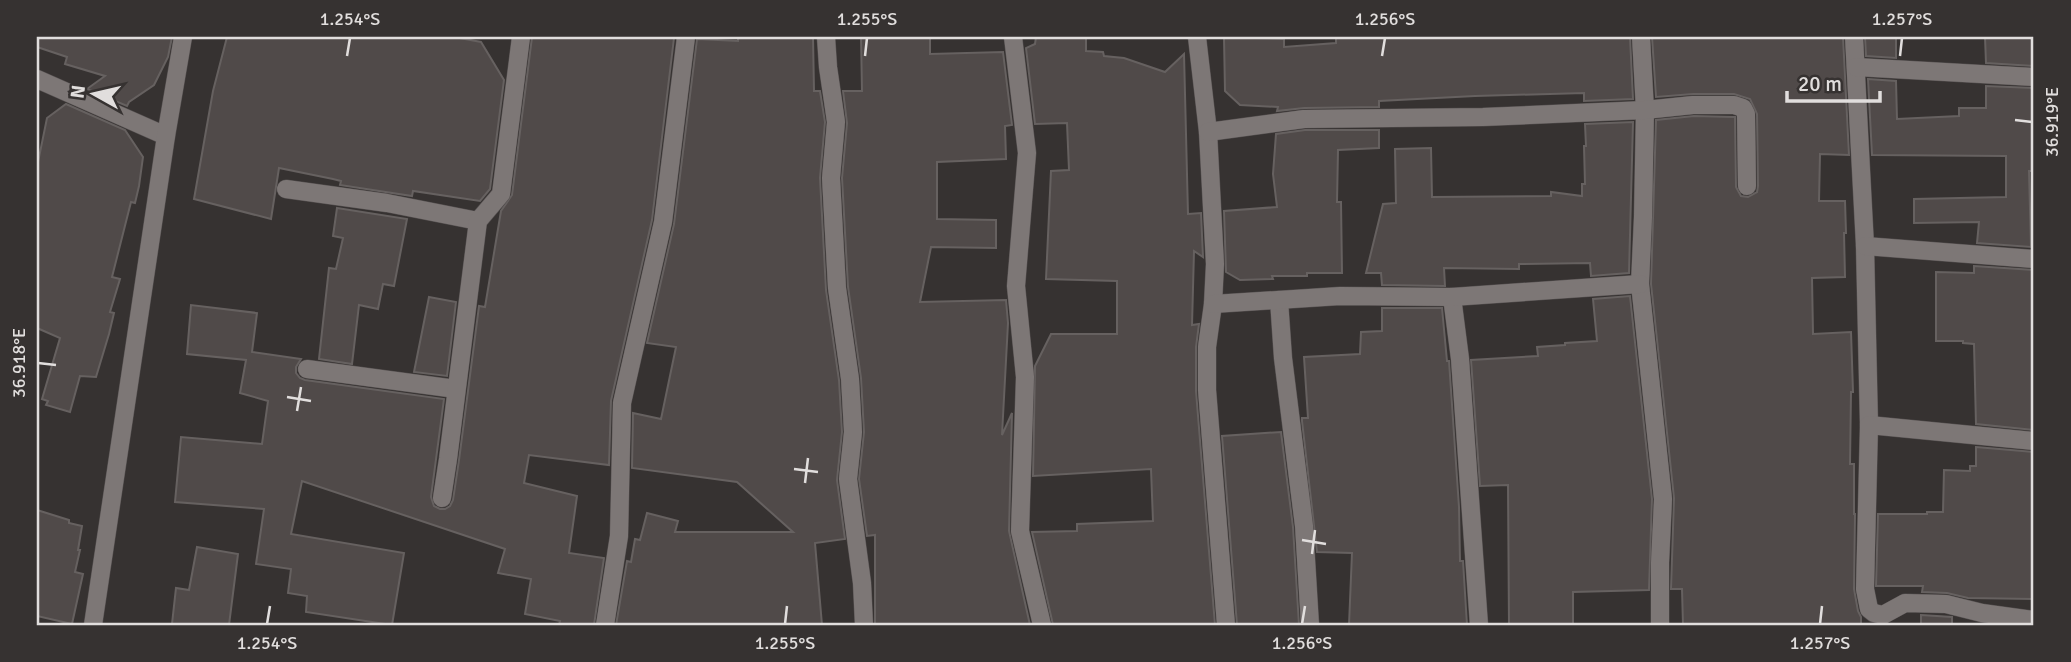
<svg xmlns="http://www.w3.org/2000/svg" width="2071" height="662" font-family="Signika,sans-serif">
<rect width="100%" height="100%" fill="#363231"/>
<g fill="#504a49" stroke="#666160" stroke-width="2">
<polygon points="37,37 172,37 168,57 154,85 129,102 127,106 87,89 105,76 65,64 67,57 37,47"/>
<polygon points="227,37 454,37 481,42 504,80 490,189 480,201 413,191 412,196 340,185 341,181 333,179 279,168 271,219 194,199 213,91"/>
<polygon points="532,37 674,38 652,220 611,401 609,465 529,455 524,483 577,496 569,553 604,558 594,625 559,625 560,621 525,614 531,579 498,573 505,549 302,481 291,534 404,553 392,625 306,612 307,596 288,593 291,569 256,564 264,509 175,502 181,437 262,444 268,401 240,393 246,360 187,354 191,305 257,313 252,352 301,359 296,367 296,373 300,378 305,380 444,399 431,497 434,506 440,509 445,509 450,506 453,500 459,460 479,306 485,307 501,211 512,195"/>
<polygon points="738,37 813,37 814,91 820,91 825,122 820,178 826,290 839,380 842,432 837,480 845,539 815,543 822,625 616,625 627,561 631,562 635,539 640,540 647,513 678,521 675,532 793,532 737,482 632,468 633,413 661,419 676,347 647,343 674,224 697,39 738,41"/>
<polygon points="861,37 930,37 930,54 1003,52 1012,125 1005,126 1006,159 937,162 937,219 996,220 996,248 931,247 920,302 1006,300 1008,323 1002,435 1012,413 1009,531 1030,625 875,625 875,535 867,536 859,479 864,432 861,378 848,287 842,178 847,123 843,91 862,91"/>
<polygon points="1036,37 1086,37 1086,51 1103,52 1104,56 1124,58 1165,72 1184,54 1188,214 1201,213 1203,257 1194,251 1192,325 1199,324 1196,347 1196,391 1215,625 1053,625 1032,532 1077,531 1077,524 1153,521 1151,469 1033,476 1035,366 1051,334 1117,334 1117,281 1046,279 1051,171 1069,170 1067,123 1035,124 1026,48 1035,44"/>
<polygon points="1224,37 1284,39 1284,47 1336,43 1336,37 1630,37 1633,99 1584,101 1584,93 1475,96 1379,101 1379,107 1304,108 1277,111 1278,107 1240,105 1225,91"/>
<polygon points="1652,37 1843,37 1849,155 1820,154 1819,201 1845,201 1846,233 1844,233 1845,277 1812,278 1813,334 1851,332 1853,392 1851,392 1850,464 1854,464 1854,514 1855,514 1854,589 1858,611 1861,617 1861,625 1683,625 1682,589 1671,589 1674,498 1651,284 1656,120 1694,116 1735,117 1736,187 1741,196 1748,197 1757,192 1758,186 1757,114 1750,99 1734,94 1693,94 1656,97"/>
<polygon points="1865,37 1896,37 1896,58 1866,56"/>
<polygon points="1985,37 2034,37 2034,66 1986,63"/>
<polygon points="1868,79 1896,81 1897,119 1959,116 1959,108 1986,108 1986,86 2034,88 2034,171 2029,171 2031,247 1977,243 1979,222 1914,223 1914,199 2006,197 2006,156 1872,155"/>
<polygon points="66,104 125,130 143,157 139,186 135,203 131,202 112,277 120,279 110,312 114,313 109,334 96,377 80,376 70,412 46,405 48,401 42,399 60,338 37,328 37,167 47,118"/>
<polygon points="1633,122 1629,273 1591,276 1590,263 1519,264 1519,269 1444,268 1445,286 1382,285 1381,273 1366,273 1383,204 1396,203 1395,149 1431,148 1432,197 1551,196 1551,192 1582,196 1582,184 1585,184 1584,146 1586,146 1585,124"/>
<polygon points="1305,130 1379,130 1379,148 1338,150 1337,202 1341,202 1342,273 1307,273 1307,276 1272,276 1273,279 1240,280 1226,272 1224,211 1277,207 1273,174 1276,134"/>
<polygon points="337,208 407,219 394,286 383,284 378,309 359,305 352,364 319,359 329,268 336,269 343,238 333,236"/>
<polygon points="1974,266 2034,270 2034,430 1976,424 1974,344 1963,343 1963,341 1936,341 1936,272 1974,273"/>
<polygon points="1630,296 1652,499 1649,590 1573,592 1573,625 1509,625 1508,485 1480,486 1471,360 1538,356 1537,347 1565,345 1565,343 1597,341 1593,299"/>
<polygon points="429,297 456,302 447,376 414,372"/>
<polygon points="1382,308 1442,308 1447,361 1449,361 1459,507 1460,561 1463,561 1467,625 1349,625 1352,553 1317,552 1302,421 1302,418 1308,418 1304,357 1360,354 1361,332 1382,331"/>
<polygon points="1281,432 1293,527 1299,625 1237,625 1222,436"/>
<polygon points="1976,447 2034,452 2034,599 1968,598 1947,593 1922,592 1923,586 1876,586 1878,514 1927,514 1927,512 1943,512 1944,470 1970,471 1970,466 1976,466"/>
<polygon points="37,510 69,520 69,523 82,526 78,550 80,550 75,572 83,574 72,624 37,616"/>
<polygon points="197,547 238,554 229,625 172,624 176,588 189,590"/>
<polygon points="1921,615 1952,617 1952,625 1921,625"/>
</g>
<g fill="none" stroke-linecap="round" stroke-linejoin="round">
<g stroke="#555050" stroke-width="19">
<g id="minor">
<polyline points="826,37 828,67 836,122 831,178 837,288 850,379 853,432 848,479 862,583 864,625"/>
<polyline points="1013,37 1027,153 1016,286 1025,377 1020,531 1042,625"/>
<polyline points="1197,37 1208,132 1215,264 1213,304 1207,347 1207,390 1226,625"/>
<polyline points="1641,37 1645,110 1643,217 1640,284 1663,499 1660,563 1660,625"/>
<polyline points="1854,37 1865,246 1869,425"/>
<polyline points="1856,67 2034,77"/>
<polyline points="37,79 166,136"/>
<polyline points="1208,132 1304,119 1483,117 1645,110 1693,105 1734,105 1743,108 1746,114 1747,186"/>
<polyline points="286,189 387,203 478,221"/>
<polyline points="1865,246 2034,259"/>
<polyline points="1452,297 1460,359 1479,625"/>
<polyline points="1279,300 1283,358 1304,526 1310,625"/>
<polyline points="1213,304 1340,296 1452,297 1640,284"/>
<polyline points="307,369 456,389"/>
<polyline points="2034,441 1869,425 1865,589 1869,609 1874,613 1883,615 1905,603 1946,604 1982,613 2034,620"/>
<polyline points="442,498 448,459 478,221 501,194 521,37"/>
<polyline points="93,625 166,136 183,37"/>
<polyline points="605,625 619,536 622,403 663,222 686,37"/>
</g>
</g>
<use href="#minor" stroke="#7d7776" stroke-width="18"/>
</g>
<path fill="none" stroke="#e1dedd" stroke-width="2.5" d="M347,56l3,-18M865,56l2,-18M1382,56l3,-18M1900,56l2,-18M2015,120l17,2M38,363l18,2M287,397l24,4M297,411l4,-24M794,469l24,3M805,483l3,-25M1302,540l24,4M1312,554l3,-24M267,624l3,-18M785,624l2,-18M1302,624l3,-18M1820,624l2,-18"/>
<rect width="2071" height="662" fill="none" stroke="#363231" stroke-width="77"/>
<g transform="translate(94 94) rotate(278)" stroke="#363231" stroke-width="5" paint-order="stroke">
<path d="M0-5L12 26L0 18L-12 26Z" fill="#e1dedd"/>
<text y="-10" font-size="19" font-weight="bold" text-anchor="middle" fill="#e1dedd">N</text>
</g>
<path d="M1787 91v10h93v-10" fill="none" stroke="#e1dedd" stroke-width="3.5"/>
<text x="1798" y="91" font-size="21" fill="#e1dedd" stroke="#363231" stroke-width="5" paint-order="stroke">20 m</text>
<rect x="38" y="38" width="1994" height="586" fill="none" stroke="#e1dedd" stroke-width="2.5"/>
<g font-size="18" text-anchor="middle" fill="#e1dedd">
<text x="350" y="25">1.254°S</text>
<text x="867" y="25">1.255°S</text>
<text x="1385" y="25">1.256°S</text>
<text x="1902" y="25">1.257°S</text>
<text transform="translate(2052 122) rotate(-90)" y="6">36.919°E</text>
<text transform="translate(19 363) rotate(-90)" y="6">36.918°E</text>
<text x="267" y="649">1.254°S</text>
<text x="785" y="649">1.255°S</text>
<text x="1302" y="649">1.256°S</text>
<text x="1820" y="649">1.257°S</text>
</g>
</svg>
